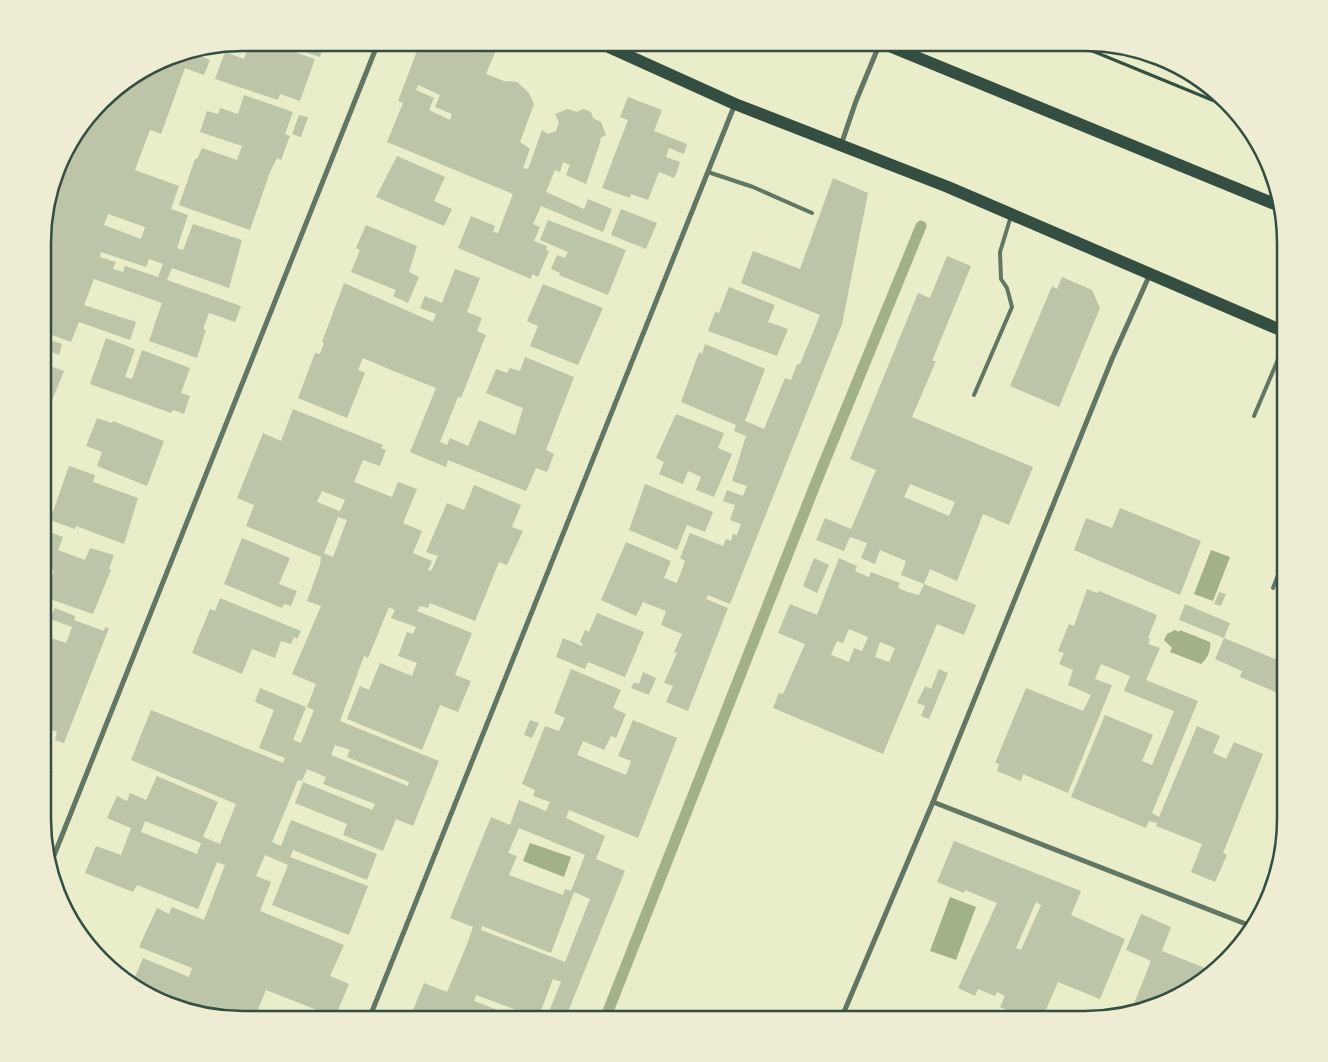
<svg xmlns="http://www.w3.org/2000/svg" width="1328" height="1062" font-family="'DM Sans',sans-serif">
<rect width="100%" height="100%" fill="#e9edc9"/>
<g fill="#a3b18a">
<polygon points="1211,550 1230,557 1213,601 1194,594"/>
<path d="M1175,630l4,2 1,-2 30,12c1,8 -2,16 -9,22l-31,-12 2,-4 -8,-8 3,-6z"/>
<polygon points="530,843 571,857 564,877 523,861"/>
<polygon points="950,897 976,907 956,960 930,951"/>
</g>
<g fill="none" stroke-linecap="round" stroke-linejoin="round">
<polyline stroke="#a3b18a" stroke-width="11" points="605,1019 817,480 921,226"/>
</g>
<g fill="#bcc5a7" fill-rule="evenodd">
<polygon points="250,43 325,43 320,57 292,48 292,51 315,59 300,101 280,94 278,100 215,79 225,52 244,59"/>
<path d="M420,43h26l29,10 5,-10h19l-13,31 18,7 13,1 12,11 5,11 -14,38 10,7 -7,19 5,1 14,-39 6,4 8,-3 3,-9 -4,-8 13,-5 9,3 6,-3 8,3 2,6 8,4 5,13 -7,4 2,1 -15,44 -20,-9 4,-10 -7,-3 -3,10 -5,-2 -9,22 38,17 4,-10 24,10 -9,23 -62,-26 -8,18 7,3 -6,14 13,5 -1,4 3,1 -11,26 -6,-3 -1,5 -73,-31 13,-32 24,10 -2,6 5,1 15,-39 -126,-52 16,-39 -5,-2zM418,85l22,10 -5,12 17,7 -2,6 -21,-10 5,-12 -18,-8z"/>
<path d="M189,51l21,9 -6,15 -19,-7 -24,66 -11,-4 -15,40 44,16 -8,23 17,6 -11,33 6,2 10,-26 49,16 -13,48 -57,-20 -5,12 74,26 -6,16 -26,-9 -6,16 3,1 -9,28 -48,-17 13,-38 -68,-24 -10,26 52,17 -6,18 -51,-18 -8,20 -24,-9 -3,6v-122l25,-74 42,-51 67,-39zM108,214l37,13 -4,12 -37,-14zM101,252l45,15 3,-8 14,5 -5,13 -33,-11 -2,6 -10,-3 3,-7 -16,-5z"/>
<polygon points="244,95 293,112 285,134 290,136 281,160 277,158 270,172 250,230 179,205 195,159 197,159 202,148 237,160 242,146 200,132 207,111 218,114 220,108 238,114"/>
<polygon points="628,97 662,110 654,131 687,144 684,154 669,148 666,157 680,162 676,174 674,178 659,172 648,200 631,194 630,198 602,188 628,120 620,117"/>
<polygon points="299,115 308,117 301,137 292,134"/>
<polygon points="397,156 445,177 434,201 452,209 444,226 376,197"/>
<polygon points="833,178 868,193 842,324 730,604 708,595 706,599 728,608 688,711 666,702 673,686 664,683 677,653 674,652 682,634 661,625 666,611 643,602 636,616 601,600 626,542 671,561 664,578 677,583 685,561 680,558 690,533 723,546 726,539 731,541 733,534 737,535 741,524 730,520 735,505 723,501 727,490 743,496 747,486 732,481 746,436 734,431 736,425 681,402 699,352 702,354 705,344 765,369 745,421 764,429 785,378 791,380 797,364 800,364 820,315 741,283 753,251 800,269"/>
<polygon points="621,209 657,223 646,249 611,235"/>
<polygon points="548,220 626,250 608,295 559,275 560,273 551,269 557,255 565,258 568,252 540,240"/>
<polygon points="366,225 417,246 409,272 419,277 408,303 393,296 396,290 351,272 360,250 356,248"/>
<path d="M947,256l24,10 -39,95h4l-24,56 121,50 -24,58 -26,-11 -26,67 -27,-12 -6,15 -23,-9 5,-14 -26,-11 -5,14 -14,-6 6,-15 -17,-6 -6,14 -28,-11 9,-22 26,11 25,-59 -26,-11 68,-166 12,5zM910,484l45,18 -6,14 -45,-19z"/>
<polygon points="455,269 480,278 467,312 482,318 477,331 486,335 461,398 458,397 440,442 447,445 450,438 468,446 479,420 515,435 523,408 486,393 496,369 507,373 510,368 520,371 525,357 574,377 546,450 554,454 547,472 536,468 526,491 448,460 446,467 410,452 436,388 391,370 363,358 358,370 365,373 347,418 298,398 315,353 320,354 324,343 322,342 344,283 433,322 436,314 420,308 425,296 442,303"/>
<polygon points="1062,277 1092,290 1100,308 1059,407 1010,386 1052,286 1057,289"/>
<polygon points="543,284 603,308 578,365 530,346 538,326 527,321"/>
<polygon points="729,287 775,305 768,322 788,329 777,356 708,331 715,312 719,313"/>
<polygon points="106,338 135,349 125,377 132,379 142,350 190,368 181,393 190,396 184,414 173,410 171,413 90,384"/>
<polygon points="53,341 62,344 59,355 49,351"/>
<polygon points="44,364 64,371 44,420"/>
<path d="M293,409l90,36 -2,3 5,2 -6,16 -17,-6 -9,22 38,15 6,-15 19,7 -14,34 19,8 -9,22 19,8 -4,9 3,1 7,-15 -12,-4 21,-49 17,7 10,-25 47,20 -9,22 11,4 -16,34 -8,-3 -24,59 -45,-18 -2,5 -8,-2 -3,5 55,22 -17,42 16,6 -13,31 -18,-7 -18,45 -75,-31 13,-33 9,4 11,-27 32,13 5,-13 -19,-7 9,-24 6,2 3,-7 -25,-9 4,-8 -6,-3 -21,51 -4,-2 -24,65 99,40 -26,65 -17,-7 -13,32 -40,-16 4,-11 -52,-21 8,-21 69,28 3,-6 -52,-20 3,-7 -19,-8 -5,12 -4,-1 -26,62 9,4 10,-26 86,34 -10,26 -74,-30 -3,7 78,29 -19,49 -77,-30 16,-40 -23,-10 -9,21 15,6 -11,29 84,34 -14,31 19,8 -14,33 -69,-27 -12,29h-24l-64,-15 -33,-22 10,-24 46,19 3,-9 -53,-21 18,-39 12,6 3,-7 32,13 21,-55 -8,-3 -19,47 -61,-24 -4,7 -48,-19 11,-27 25,9 10,-27 -24,-10 10,-22 10,5 3,-8 16,7 11,-24 61,26 -15,35 17,7 16,-40 -105,-44 20,-50 132,53 2,-5 -26,-10 15,-38 -19,-8 5,-14 46,19 -13,33 8,3 13,-33 -7,-3 9,-23 -24,-10 29,-68 -14,-5 13,-36 1,-8 -75,-31 8,-21 -17,-7 26,-65 18,8zM322,491l23,9 -5,11 -23,-9zM338,517l9,3 -14,37 -9,-4zM335,745l15,5 -3,7 62,25 -1,4 -77,-31zM145,821l56,22 -4,11 -56,-22z"/>
<polygon points="676,414 724,433 718,448 732,454 714,497 696,490 701,477 688,471 683,484 659,474 664,462 656,458"/>
<polygon points="97,418 112,423 113,421 164,441 147,486 97,466 102,452 86,446"/>
<polygon points="69,466 95,475 93,482 138,498 124,544 76,526 75,529 50,520"/>
<polygon points="645,484 713,512 705,532 687,525 677,550 629,530"/>
<polygon points="1120,508 1201,541 1180,595 1074,550 1086,518 1112,528"/>
<polygon points="44,530 63,537 58,550 85,560 90,548 114,555 109,569 111,570 93,614 44,597 54,571 44,567"/>
<polygon points="242,538 290,558 279,584 297,591 291,606 284,604 282,608 224,584"/>
<polygon points="814,558 829,565 817,593 803,586"/>
<path d="M839,558l18,8 -2,5 14,6 2,-5 29,11 -2,5 10,4 11,3 5,-11 52,21 -12,30 -27,-11 -54,130 -110,-46 6,-15 4,1 22,-50 -27,-11 12,-29 27,11zM849,629l19,8 -6,14 -8,-3 -5,14 -18,-7 6,-14 6,2zM880,642l15,6 -6,14 -14,-5z"/>
<polygon points="1087,589 1097,593 1099,591 1157,615 1148,638 1150,639 1148,644 1160,648 1146,680 1198,701 1152,813 1159,817 1197,726 1220,736 1213,753 1226,759 1234,742 1263,754 1223,853 1227,855 1215,882 1191,872 1202,844 1156,826 1157,823 1149,821 1146,828 1071,797 1105,715 1153,735 1142,761 1152,765 1174,711 1124,691 1130,676 1101,664 1095,679 1112,685 1068,793 1023,774 1021,781 997,771 999,764 995,763 1026,688 1083,711 1091,695 1068,685 1073,670 1059,664 1064,653 1058,651 1069,624 1074,626"/>
<polygon points="1219,592 1226,594 1221,606 1214,604"/>
<polygon points="220,598 301,631 297,639 294,637 291,644 281,641 275,658 252,649 242,674 192,653 210,609 215,611"/>
<polygon points="1185,604 1230,623 1224,638 1179,620"/>
<polygon points="55,608 75,616 74,620 104,631 105,627 109,628 64,743 55,740 57,732 43,727 43,635 66,643 72,627 50,619"/>
<polygon points="597,613 644,632 625,677 588,662 585,669 556,657 563,638 582,646 583,644 580,642 585,630 589,632"/>
<polygon points="1224,638 1285,663 1285,696 1240,677 1242,671 1215,659"/>
<path d="M571,669l50,21 -8,18 13,6 -10,24 -5,-2 -7,14 -21,-9 -6,14 49,20 5,-14 -13,-5 15,-36 44,18 -39,100 -69,-28 -3,8 39,18 -9,23 29,12 -60,148h-19l15,-37 -8,-3 -15,39 -62,-23 -2,6 47,18h-98l-12,-4 13,-32 23,9 19,-45 7,-20 -23,-9 41,-101 19,8 9,-25 27,11 4,-9 -17,-6 2,-6 -13,-6 23,-58 14,5 6,-13 -11,-5zM519,828l66,27 -14,36 -6,-2 -2,6 -54,-20 8,-19 -9,-3zM574,892l16,7 -25,63 -84,-32 1,-4 69,27z"/>
<polygon points="939,669 948,673 929,719 921,716 925,706 917,703 925,686 931,689"/>
<polygon points="643,672 656,678 649,695 631,688 634,682 639,684"/>
<polygon points="530,720 539,723 532,738 524,735"/>
<polygon points="43,768 53,771 43,795"/>
<path d="M954,841l127,50 -10,24 54,24 -25,60 -42,-17 -16,37h-16l-26,-12 5,-11 -8,-4 -2,4 -17,-7 -3,7 -17,-8 39,-85 -32,-13 -1,3 -27,-11zM1036,902l5,3 -20,45 -5,-2z"/>
<polygon points="1141,914 1171,927 1162,951 1210,970 1162,1004 1140,1008 1133,1006 1151,961 1126,950"/>
</g>
<g fill="none" stroke-linecap="round" stroke-linejoin="round">
<polyline stroke="#344e41" stroke-width="3" points="1073,43 1229,107"/>
<g stroke="#617663" stroke-width="4">
<polyline points="708,172 753,187 812,213"/>
<polyline points="974,395 1012,307 1007,288 1001,279 1000,252 1011,216"/>
<polyline points="1254,416 1285,343"/>
<polyline points="1273,588 1285,557"/>
</g>
<g stroke="#617663" stroke-width="5">
<polyline points="841,145 856,101 880,43"/>
<polyline points="933,802 1251,926"/>
<polyline points="51,863 378,43"/>
<polyline points="369,1019 735,104"/>
<polyline points="841,1019 933,802 1112,359 1150,274"/>
</g>
<g stroke="#344e41" stroke-width="12">
<polyline points="600,43 735,104 948,187 1285,332"/>
<polyline points="882,43 1277,205"/>
</g>
</g>
<path d="M0 0H1328V1062H0ZM243 51H1085A192 192 0 0 1 1277 243V819A192 192 0 0 1 1085 1011H243A192 192 0 0 1 51 819V243A192 192 0 0 1 243 51Z" fill="#eeecd3" fill-rule="evenodd"/>
<path fill="none" stroke="#344e41" stroke-width="2.5" d="M243 51H1085A192 192 0 0 1 1277 243V819A192 192 0 0 1 1085 1011H243A192 192 0 0 1 51 819V243A192 192 0 0 1 243 51Z"/>
</svg>
